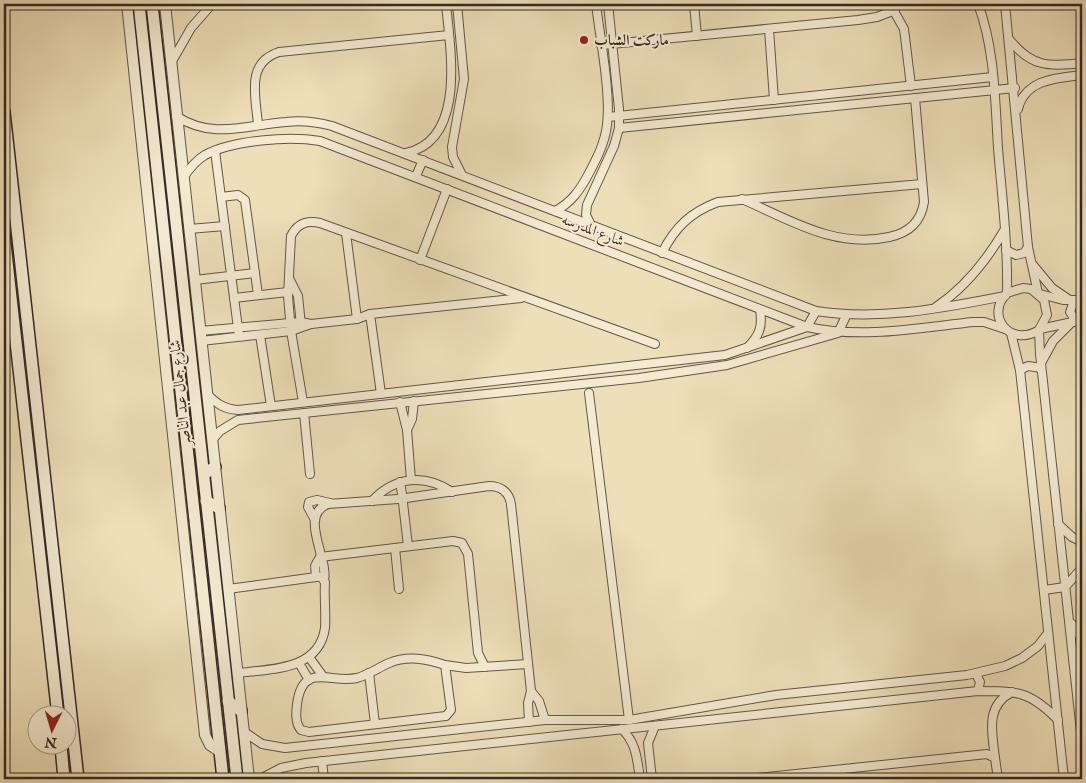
<svg xmlns="http://www.w3.org/2000/svg" width="1086" height="783" font-family="'IM FELL English',Amiri,serif">
<rect width="100%" height="100%" fill="#eddfb8"/>
<filter id="stains"><feTurbulence type="fractalNoise" baseFrequency=".004" numOctaves="4"/><feColorMatrix values="0 0 0 0 .2 0 0 0 0 .09 0 0 0 0 .02 0 0 0 .5 -.17"/></filter>
<radialGradient id="worn" r=".72"><stop offset=".6" stop-color="#630" stop-opacity="0"/><stop offset="1" stop-color="#630" stop-opacity=".3"/></radialGradient>
<g fill="none" stroke-linecap="round" stroke-linejoin="round">
<g stroke="#635649" stroke-width="10">
<g id="minor">
<polyline points="457,4 464,79 452,147 453,157 462,175"/>
<polyline points="694,4 697,36"/>
<polyline points="890,4 904,29 911,86"/>
<path d="M978,4c17,45 17,96 20,144 4,48 10,97 9,145"/>
<polyline points="1005,4 1028,247 1038,293"/>
<polyline points="769,29 774,100"/>
<path d="M1009,39c22,28 40,28 73,24"/>
<polyline points="601,45 858,20 877,17 895,10"/>
<polyline points="171,63 191,28 212,4"/>
<path d="M1018,109c7,-30 39,-31 64,-34"/>
<path d="M176,116c37,24 70,9 110,6 15,-2 31,0 46,4l484,185c64,10 127,-3 189,-15"/>
<polyline points="608,117 993,77"/>
<path d="M258,125c-2,-28 -13,-62 21,-73l170,-17"/>
<polyline points="619,128 1015,88"/>
<polyline points="215,151 239,336"/>
<path d="M406,153c61,-13 44,-105 40,-149"/>
<polyline points="416,176 423,160"/>
<path d="M183,178c6,-9 12,-17 22,-23 28,-15 84,-19 115,-14l487,186c55,12 111,1 166,-5h11l21,7"/>
<polyline points="221,197 238,195 245,200 258,295"/>
<path d="M742,199c48,21 94,50 147,38 20,-4 32,-15 35,-35l-9,-104"/>
<path d="M555,211c16,-8 25,-21 33,-36 8,-15 17,-32 19,-50 4,-32 -7,-87 -11,-121"/>
<polyline points="591,225 586,215 587,205 614,146 619,128 619,109 608,4"/>
<polyline points="189,229 225,226"/>
<polyline points="346,233 357,319"/>
<polyline points="1006,250 1016,255 1024,253 1028,247"/>
<path d="M662,253c13,-26 29,-41 56,-51l204,-18"/>
<polyline points="420,260 447,189"/>
<polyline points="1033,265 1052,288 1071,301"/>
<polyline points="195,280 255,273"/>
<polyline points="290,280 298,296 301,325"/>
<polyline points="1040,294 1063,300 1082,300"/>
<polyline points="234,298 288,292"/>
<polyline points="1074,301 1070,312 1076,321"/>
<path d="M936,307c30,-20 51,-47 69,-78"/>
<polyline points="370,314 381,394"/>
<polyline points="1040,329 1082,320"/>
<path d="M1039,330c-28,18 -55,-14 -32,-37l16,-5 8,1 13,11 3,15 -8,15 1,24 42,387"/>
<polyline points="200,331 301,322 311,324"/>
<polyline points="1011,333 1020,370 1064,779"/>
<polyline points="260,335 271,406"/>
<polyline points="201,341 291,331 311,324 357,319 370,314 521,298"/>
<path d="M747,348c12,-12 16,-21 13,-38"/>
<polyline points="1041,363 1053,341 1072,322"/>
<polyline points="1020,370 1028,366 1041,368"/>
<polyline points="589,393 629,720"/>
<path d="M207,394c10,10 17,15 31,16l487,-55 82,-28 9,-16"/>
<path d="M303,402l-12,-71 -3,-35 3,-60c6,-12 15,-16 29,-13l335,121"/>
<polyline points="400,402 407,430 411,480"/>
<polyline points="304,413 310,474"/>
<polyline points="407,430 412,419 414,401"/>
<polyline points="212,440 220,431 238,420 639,378 727,365 838,333 846,316"/>
<polyline points="400,482 402,494"/>
<path d="M406,498l83,-12c12,0 20,6 22,18l20,187 -3,12 1,19"/>
<path d="M372,501c23,-25 53,-27 80,-9"/>
<polyline points="403,503 408,546"/>
<polyline points="315,520 308,507 309,502 317,500 330,503"/>
<polyline points="1058,524 1072,537 1082,542"/>
<polyline points="395,548 399,589"/>
<polyline points="316,577 315,566 320,557 453,541 462,543 468,554 478,653 485,667"/>
<path d="M324,580c5,-21 -26,-65 4,-76l70,-5"/>
<path d="M228,589l88,-12h5l4,5c-1,15 1,31 0,46 -6,43 -55,41 -88,45"/>
<polyline points="1044,590 1065,587 1082,568"/>
<polyline points="1072,624 1082,641"/>
<polyline points="309,657 322,675"/>
<polyline points="299,663 309,680"/>
<path d="M445,665c-18,-6 -37,-10 -56,-2 -11,5 -21,12 -32,15 -27,6 -54,-17 -60,26 -1,9 -2,19 4,26l8,2 137,-16 5,-6 -6,-45 21,3 62,-4"/>
<polyline points="369,673 375,724"/>
<polyline points="976,674 980,682 978,691"/>
<polyline points="531,691 539,701 545,720"/>
<path d="M622,729c15,15 15,31 18,50"/>
<polyline points="243,731 262,744 285,748 545,720 629,720 776,695 967,675 1005,666 1022,658 1038,646 1048,633"/>
<path d="M995,758c-3,-26 -10,-52 17,-66"/>
<polyline points="322,761 324,779"/>
<path d="M260,779l21,-11 25,-5 672,-72c39,0 52,0 80,29"/>
<polyline points="652,779 648,743 655,726"/>
<polyline points="748,779 987,754 995,758 998,779"/>
</g>
</g>
<g stroke="#635649" stroke-width="12">
<g id="tertiary">
<polyline points="127,4 205,735 210,745 219,751"/>
<polyline points="165,4 249,779"/>
</g>
</g>
<g stroke="#352924" stroke-width="14">
<g id="secondary">
<polyline points="139,4 223,779"/>
<polyline points="152,4 237,779"/>
<polyline points="4,112 78,779"/>
<polyline points="4,235 58,716"/>
<polyline points="204,474 215,467"/>
<polyline points="206,501 219,508"/>
<polyline points="228,701 241,711"/>
<polyline points="61,746 64,779"/>
</g>
</g>
<use href="#minor" stroke="#f3ead1" stroke-width="8"/>
<use href="#tertiary" stroke="#f3ead1" stroke-width="10"/>
<use href="#secondary" stroke="#f3ead1" stroke-width="11"/>
</g>
<circle fill="#8f2418" stroke="#f3ead1" stroke-width="2" cx="584" cy="40" r="5"/>
<g text-anchor="middle" stroke-width="4" stroke-linejoin="round" paint-order="stroke">
<g font-size="15" font-weight="bold" fill="#352924" stroke="#f3ead1" text-anchor="start">
<text x="594" y="45">ماركت الشباب</text>
</g>
<g font-size="15" fill="#352924" stroke="#f3ead1">
<text transform="translate(593 230) rotate(21)" y="5">شارع المدرسه</text>
<text transform="translate(180 393) rotate(-96)" y="5">شارع جمال عبد الناصر</text>
</g>
</g>
<rect width="1086" height="783" fill="none" stroke="#eddfb8" stroke-width="20"/>
<rect x="5" y="5" width="1076" height="773" fill="none" stroke="#352924" stroke-width="2.5"/>
<rect x="10" y="10" width="1066" height="763" fill="none" stroke="#352924"/>
<g transform="translate(52 730) rotate(185)"><circle r="24" fill="#f3ead1" stroke="#a79d8c"/>
<path d="M0-4L9 19L0 12L-9 19Z" fill="#8f2418"/>
<text y="-8" font-size="14" font-weight="bold" text-anchor="middle" fill="#352924">N</text>
</g>
<rect width="100%" height="100%" filter="url(#stains)"/>
<rect width="100%" height="100%" fill="url(#worn)"/>
</svg>
